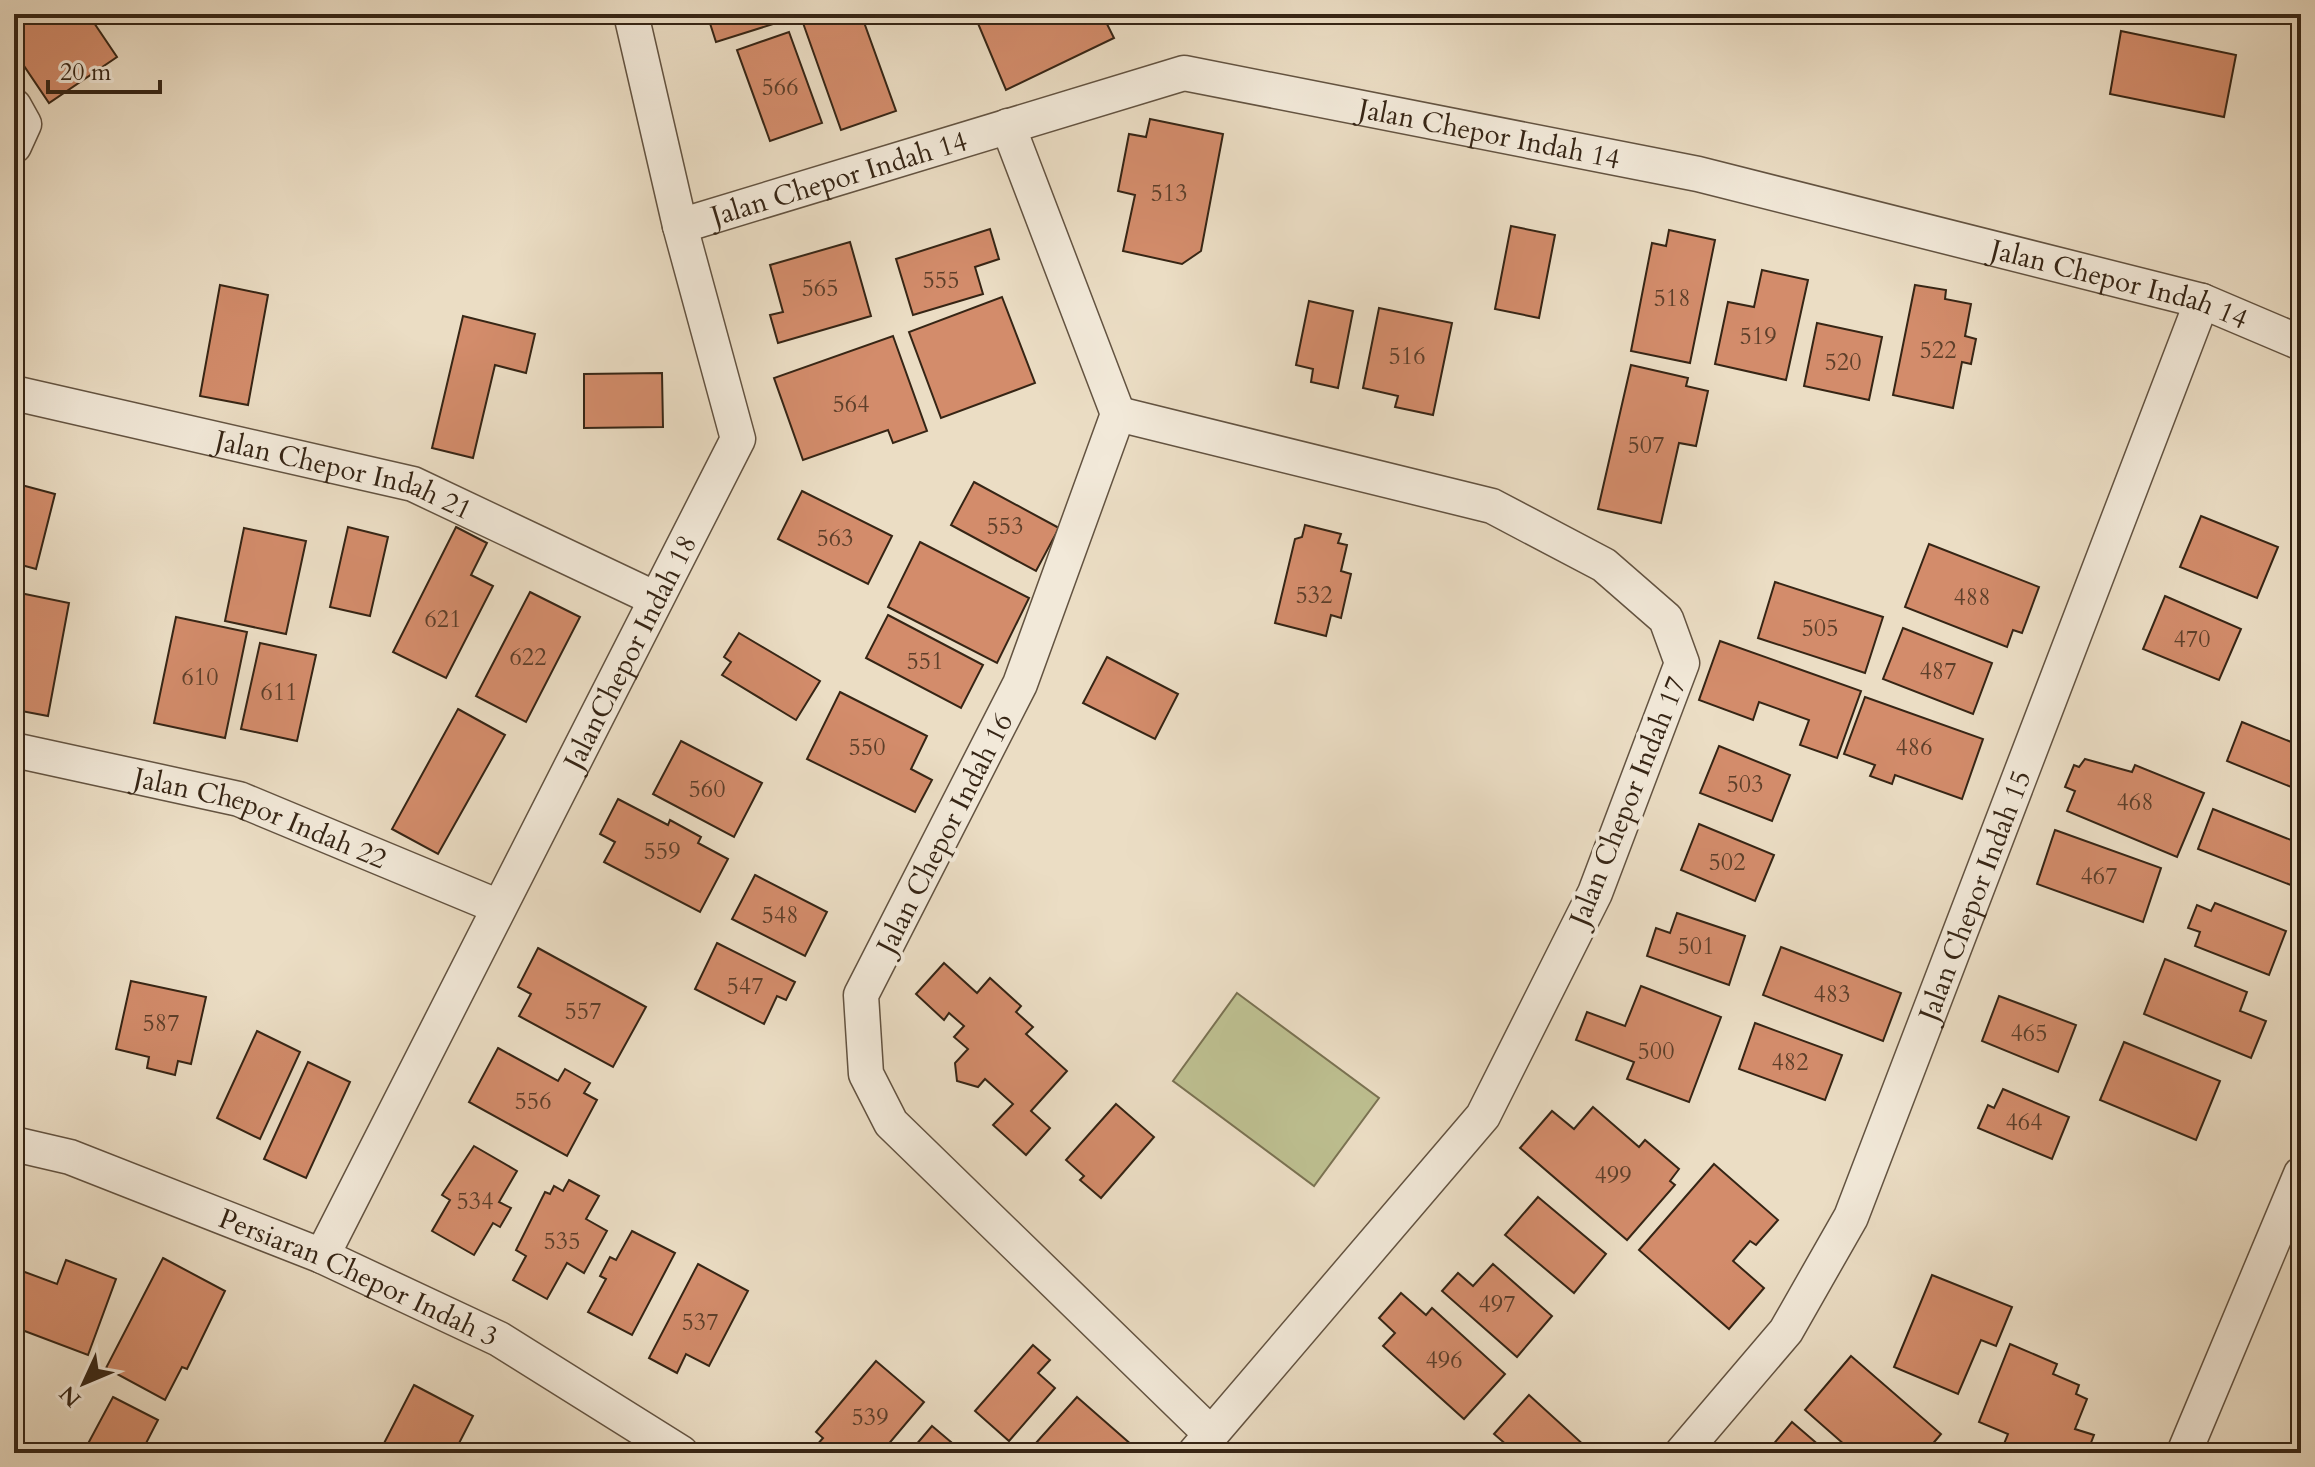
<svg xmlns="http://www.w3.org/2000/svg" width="2315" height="1467" font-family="Cardo,serif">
<rect width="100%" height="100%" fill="#ebddc4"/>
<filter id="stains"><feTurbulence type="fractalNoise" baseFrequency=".0025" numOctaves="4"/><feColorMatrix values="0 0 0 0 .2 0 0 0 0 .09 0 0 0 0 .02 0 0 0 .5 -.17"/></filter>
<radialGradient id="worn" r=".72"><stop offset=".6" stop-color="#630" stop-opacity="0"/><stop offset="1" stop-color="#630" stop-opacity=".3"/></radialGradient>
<polygon fill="#bdbf90" stroke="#7a7252" stroke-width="2" points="1237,993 1379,1098 1314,1186 1173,1081"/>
<g fill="#d38c6b" stroke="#362515" stroke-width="2">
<polygon points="14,14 88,14 117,57 49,103 24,66 14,73"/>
<polygon points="707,14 788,14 789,19 716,42"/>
<polygon points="830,14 861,14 896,111 841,130 803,23"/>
<polygon points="974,14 1102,14 1114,38 1006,90"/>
<polygon points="2121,31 2236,55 2224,117 2110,94"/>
<polygon points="789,32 822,123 770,141 737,50"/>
<polygon points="1150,119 1223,134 1201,251 1182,264 1123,251 1135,195 1118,191 1129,134 1146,137"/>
<polygon points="1511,226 1555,235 1539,318 1495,309"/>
<polygon points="990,229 999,259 975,267 983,294 913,315 896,259"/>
<polygon points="1669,230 1715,240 1690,363 1631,351 1652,243 1666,246"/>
<polygon points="850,242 871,316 778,343 770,315 783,312 770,265"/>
<polygon points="1762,270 1808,280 1786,380 1715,364 1728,302 1754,307"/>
<polygon points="220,285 268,295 248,405 200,396"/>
<polygon points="1915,285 1946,290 1945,299 1971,304 1965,336 1976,339 1971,364 1962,362 1953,408 1893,395"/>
<polygon points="1002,297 1035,383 941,418 909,332"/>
<polygon points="1309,301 1353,311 1338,388 1311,382 1313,369 1296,365"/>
<polygon points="1379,308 1452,323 1433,415 1395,407 1398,396 1363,388"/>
<polygon points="463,316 535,334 526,373 495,365 473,458 432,448"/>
<polygon points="1817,323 1882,337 1869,400 1804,386"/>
<polygon points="893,336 927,431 893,443 888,430 803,460 774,378"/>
<polygon points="1631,365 1688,378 1686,386 1708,391 1696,446 1679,443 1661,523 1598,509"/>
<polygon points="662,373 663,427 584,428 584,374"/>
<polygon points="974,482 1059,528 1036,571 951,525"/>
<polygon points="14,483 55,494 36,569 14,563"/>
<polygon points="802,491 892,536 868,584 778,539"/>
<polygon points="2201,516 2278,547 2257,598 2180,567"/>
<polygon points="1305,525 1341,534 1338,543 1347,545 1341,571 1351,574 1341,618 1331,615 1326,636 1275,623 1295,539 1302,537"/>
<polygon points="348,527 388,537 370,616 330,607"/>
<polygon points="456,527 487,543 471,575 493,586 446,678 393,652"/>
<polygon points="244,528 306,541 286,634 225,621"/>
<polygon points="920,542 1029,598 997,663 888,607"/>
<polygon points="1929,544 2039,587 2022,633 2013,630 2007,647 1905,607"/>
<polygon points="1775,582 1883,617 1865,673 1758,638"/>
<polygon points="530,592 580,617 526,722 476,696"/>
<polygon points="20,593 69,603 48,716 16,710 19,691 14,690 14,623"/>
<polygon points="2165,596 2241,629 2219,680 2143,649"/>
<polygon points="888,615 983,665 961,708 866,658"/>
<polygon points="176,617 247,632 225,738 154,723"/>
<polygon points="1903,628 1992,663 1973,714 1883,679"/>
<polygon points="739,633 820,681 796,720 722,675 731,662 724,657"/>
<polygon points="1720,641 1861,691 1837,758 1800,745 1809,720 1759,702 1753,720 1699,700"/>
<polygon points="260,643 316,655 297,741 241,729"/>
<polygon points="1107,657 1178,694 1155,739 1083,703"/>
<polygon points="840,692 927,736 911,769 932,780 915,812 807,759"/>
<polygon points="1865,697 1983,739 1962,799 1895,775 1892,784 1870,776 1875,765 1844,754"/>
<polygon points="458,709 505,735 438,854 392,829"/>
<polygon points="2242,722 2301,746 2301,791 2227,761"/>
<polygon points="681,741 762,783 734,837 653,794"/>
<polygon points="1719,746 1790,775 1772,821 1700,793"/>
<polygon points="2085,759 2132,772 2135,765 2204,793 2177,857 2067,811 2075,791 2065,787 2074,765 2079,767"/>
<polygon points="618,799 668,825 670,820 701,837 698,843 728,859 700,912 604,862 615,842 600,834"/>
<polygon points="2213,809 2301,844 2301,889 2198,849"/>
<polygon points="1699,824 1774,855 1755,901 1681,870"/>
<polygon points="2055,830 2161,868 2143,922 2037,884"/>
<polygon points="755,875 827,912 805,956 732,919"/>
<polygon points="2215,903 2286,931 2269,975 2195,946 2200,932 2188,928 2197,905 2211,911"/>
<polygon points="1677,913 1745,936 1729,985 1647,956 1656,928 1670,933"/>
<polygon points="717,943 795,982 786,1000 777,996 764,1024 695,989"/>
<polygon points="1781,947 1901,993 1883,1041 1763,995"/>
<polygon points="538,948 646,1007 613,1067 519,1016 531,994 518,987"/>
<polygon points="2165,959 2247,992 2240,1011 2266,1021 2251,1058 2144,1014"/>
<polygon points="944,963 977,993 990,978 1021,1006 1016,1012 1033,1027 1026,1034 1067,1071 1031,1111 1050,1128 1026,1155 993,1125 1013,1104 985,1079 978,1087 957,1081 955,1063 968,1049 954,1037 964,1026 949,1013 944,1020 916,994"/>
<polygon points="131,981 206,997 191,1064 178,1061 175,1075 147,1068 149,1057 116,1049"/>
<polygon points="1641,986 1721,1017 1689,1102 1627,1079 1634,1062 1576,1040 1587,1012 1625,1026"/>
<polygon points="1999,996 2076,1025 2058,1072 1982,1041"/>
<polygon points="1755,1023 1842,1055 1825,1100 1739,1069"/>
<polygon points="257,1031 300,1052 260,1139 217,1118"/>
<polygon points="2124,1042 2220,1081 2196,1140 2100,1100"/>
<polygon points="498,1048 558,1081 565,1069 590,1083 584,1093 597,1100 567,1156 469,1102"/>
<polygon points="308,1062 350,1082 306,1178 264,1159"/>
<polygon points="2003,1089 2069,1117 2052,1159 1978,1128 1988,1105 1994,1108"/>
<polygon points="1116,1104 1154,1137 1101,1198 1080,1180 1084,1176 1066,1160"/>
<polygon points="1593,1107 1639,1147 1645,1140 1679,1169 1670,1181 1675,1185 1627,1240 1520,1148 1552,1111 1574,1129"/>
<polygon points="474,1146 517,1171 499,1202 511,1208 500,1227 493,1223 474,1255 432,1231 450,1200 442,1195"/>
<polygon points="1714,1164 1778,1220 1756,1245 1750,1241 1733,1261 1764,1288 1729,1329 1639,1250"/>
<polygon points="569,1180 599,1196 586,1219 607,1231 584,1273 567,1263 547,1299 513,1280 526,1256 516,1250 545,1192 550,1194 554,1186 563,1191"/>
<polygon points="1538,1197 1606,1254 1574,1293 1505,1235"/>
<polygon points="632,1231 675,1253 632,1335 588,1312 606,1279 600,1276 610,1257 616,1260"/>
<polygon points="163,1258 225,1291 187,1369 182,1367 165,1400 106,1368"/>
<polygon points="66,1260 116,1279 88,1355 14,1327 14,1268 57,1284"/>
<polygon points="698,1264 748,1291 709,1366 686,1354 677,1373 649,1358"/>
<polygon points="1493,1264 1552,1316 1517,1357 1442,1291 1458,1273 1473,1286"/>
<polygon points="1932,1275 2012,1307 1996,1346 1981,1340 1958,1394 1894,1367"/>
<polygon points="1401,1293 1426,1315 1432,1308 1505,1374 1464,1419 1383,1346 1395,1333 1379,1318"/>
<polygon points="2010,1344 2057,1364 2053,1374 2079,1385 2076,1394 2087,1399 2075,1429 2094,1435 2087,1453 2027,1453 2004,1444 2008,1434 1979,1422"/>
<polygon points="1033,1345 1050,1360 1038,1373 1055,1388 1009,1441 975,1411"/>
<polygon points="1851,1356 1941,1434 1925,1453 1854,1453 1805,1410"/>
<polygon points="876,1361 924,1402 886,1447 893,1452 810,1453 823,1438 816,1432"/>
<polygon points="414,1385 473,1416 454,1453 379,1453"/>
<polygon points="1529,1395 1586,1447 1581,1453 1516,1453 1494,1434"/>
<polygon points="113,1397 158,1420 141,1453 83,1453"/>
<polygon points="1077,1397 1141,1453 1027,1453"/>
<polygon points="1792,1422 1828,1453 1766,1453"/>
<polygon points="932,1426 964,1453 909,1453"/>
</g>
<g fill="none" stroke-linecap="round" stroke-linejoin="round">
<g stroke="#635341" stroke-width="37">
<g id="minor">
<polyline points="14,106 24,124 14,146"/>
<polyline points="1008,126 1118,414 1020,684 861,995 866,1074 891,1123 1211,1434"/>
<path id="s1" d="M680,226l504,-153 514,101 504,127 99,42"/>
<path id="s2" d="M14,393l399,91 243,115"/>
<polyline points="1118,414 1492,506 1604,565 1666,619 1682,663 1595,893 1483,1116 1195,1453"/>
<path id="s3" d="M14,750l225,49 260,108"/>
<path id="s4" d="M14,1144l56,13 252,99 177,83 182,114"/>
<path id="s5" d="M322,1256l416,-817 -58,-213 -49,-212"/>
<path id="s6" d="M1682,1453l104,-122 65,-114 351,-916"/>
<polyline points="2184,1453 2301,1174"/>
</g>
</g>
<use href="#minor" stroke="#f2e9d9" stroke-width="34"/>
</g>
<g text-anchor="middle" stroke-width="8" stroke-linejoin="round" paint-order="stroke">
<g font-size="24" fill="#5d3f2a">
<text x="780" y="95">566</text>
<text x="1169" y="201">513</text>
<text x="941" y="288">555</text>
<text x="820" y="296">565</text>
<text x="1672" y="306">518</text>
<text x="1758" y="344">519</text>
<text x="1938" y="358">522</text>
<text x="1407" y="364">516</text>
<text x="1843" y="370">520</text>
<text x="851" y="412">564</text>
<text x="1646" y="453">507</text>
<text x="1005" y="534">553</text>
<text x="835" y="546">563</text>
<text x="1314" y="603">532</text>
<text x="1972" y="605">488</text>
<text x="443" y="627">621</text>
<text x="1820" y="636">505</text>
<text x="2192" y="647">470</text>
<text x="528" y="665">622</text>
<text x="925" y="669">551</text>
<text x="1938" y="679">487</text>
<text x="200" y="685">610</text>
<text x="279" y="700">611</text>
<text x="867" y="755">550</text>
<text x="1914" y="755">486</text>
<text x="1745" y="792">503</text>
<text x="707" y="797">560</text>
<text x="2135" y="810">468</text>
<text x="662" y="859">559</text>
<text x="1727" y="870">502</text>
<text x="2099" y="884">467</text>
<text x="780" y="923">548</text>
<text x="1696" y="954">501</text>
<text x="745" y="994">547</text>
<text x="1832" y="1002">483</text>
<text x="583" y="1019">557</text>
<text x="161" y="1031">587</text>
<text x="2029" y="1041">465</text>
<text x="1656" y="1059">500</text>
<text x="1790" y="1070">482</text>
<text x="533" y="1109">556</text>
<text x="2024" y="1130">464</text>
<text x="1613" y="1183">499</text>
<text x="475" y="1209">534</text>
<text x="562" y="1249">535</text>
<text x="1497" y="1312">497</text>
<text x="700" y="1330">537</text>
<text x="1444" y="1368">496</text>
<text x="870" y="1425">539</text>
</g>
<g font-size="28" fill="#362515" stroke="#f2e9d9">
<text dy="10" stroke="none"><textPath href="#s1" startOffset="838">Jalan Chepor Indah 14</textPath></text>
<text dy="10" stroke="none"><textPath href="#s1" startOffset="166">Jalan Chepor Indah 14</textPath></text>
<text dy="10" stroke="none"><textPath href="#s1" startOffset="1486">Jalan Chepor Indah 14</textPath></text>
<text dy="10" stroke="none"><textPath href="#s2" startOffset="340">Jalan Chepor Indah 21</textPath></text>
<text dy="10" stroke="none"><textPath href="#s5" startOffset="678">JalanChepor Indah 18</textPath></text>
<text transform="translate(1627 801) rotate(-68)" y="10">Jalan Chepor Indah 17</text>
<text dy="10" stroke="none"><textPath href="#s3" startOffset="256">Jalan Chepor Indah 22</textPath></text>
<text transform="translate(944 833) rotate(-63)" y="10">Jalan Chepor Indah 16</text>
<text dy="10" stroke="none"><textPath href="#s6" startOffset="636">Jalan Chepor Indah 15</textPath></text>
<text dy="10" stroke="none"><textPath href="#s4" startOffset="370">Persiaran Chepor Indah 3</textPath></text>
</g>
</g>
<rect width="2315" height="1467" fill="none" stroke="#ebddc4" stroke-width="48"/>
<rect x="16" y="16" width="2283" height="1435" fill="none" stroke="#362515" stroke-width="4"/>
<rect x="24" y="24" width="2267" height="1419" fill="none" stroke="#362515" stroke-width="2"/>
<g transform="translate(84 1383) rotate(226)" stroke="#f2e9d9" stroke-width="6" paint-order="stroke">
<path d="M0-6L14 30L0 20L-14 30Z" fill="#362515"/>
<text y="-12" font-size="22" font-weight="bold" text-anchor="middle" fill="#362515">N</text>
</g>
<path d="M48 80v12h112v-12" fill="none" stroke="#362515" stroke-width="4"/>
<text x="60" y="80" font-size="24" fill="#362515" stroke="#f2e9d9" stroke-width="6" paint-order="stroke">20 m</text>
<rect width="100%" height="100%" filter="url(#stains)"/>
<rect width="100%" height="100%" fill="url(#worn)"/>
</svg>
